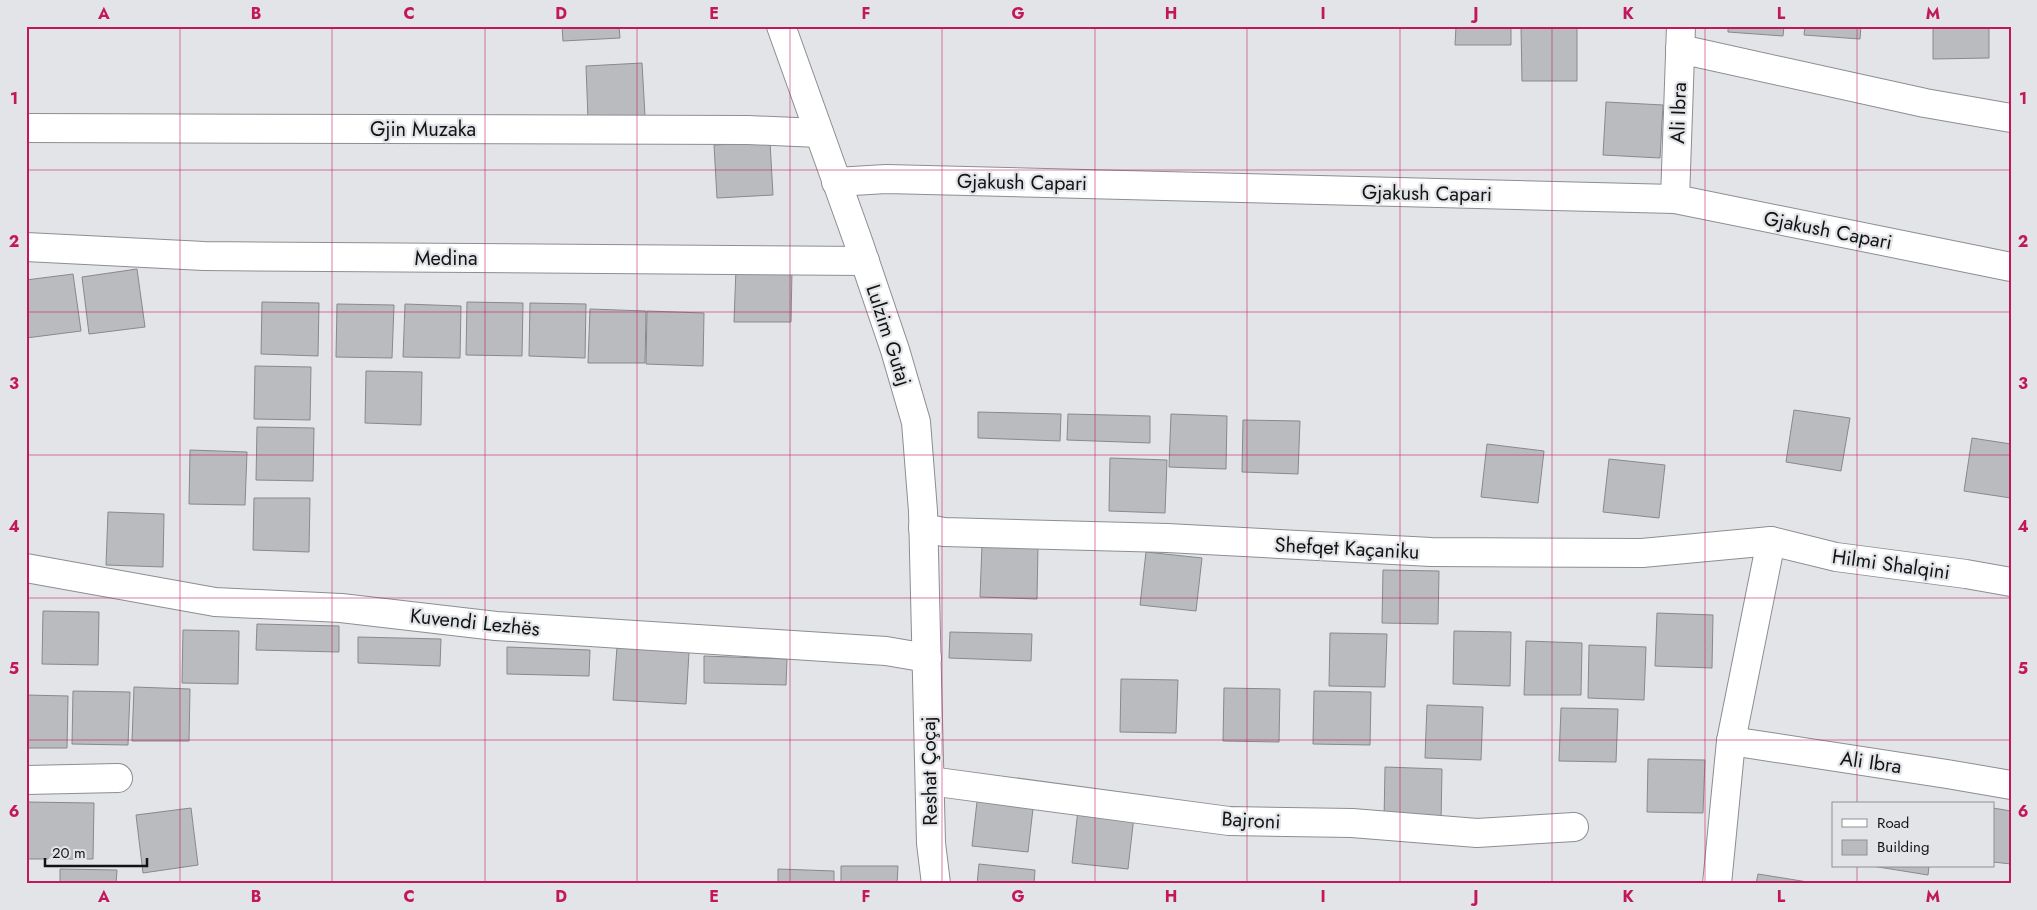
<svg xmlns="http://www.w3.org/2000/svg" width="2037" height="910" font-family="Jost,sans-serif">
<rect width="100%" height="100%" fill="#e3e4e7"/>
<g fill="#b9bbbe" stroke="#87898b">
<polygon points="562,26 619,26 620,38 563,41"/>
<polygon points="1456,26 1511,26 1511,45 1455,45"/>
<polygon points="1521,26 1577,26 1577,81 1522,81"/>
<polygon points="1728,26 1784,26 1783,36 1728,32"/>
<polygon points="1805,26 1861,26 1860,39 1804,35"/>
<polygon points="1933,26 1989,26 1989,58 1933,59"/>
<polygon points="642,63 645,116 588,119 586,66"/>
<polygon points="1606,102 1663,105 1660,158 1603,155"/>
<polygon points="770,142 773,195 717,198 714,145"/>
<polygon points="736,268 792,270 791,322 734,322"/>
<polygon points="137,269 145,327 89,334 82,277"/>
<polygon points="73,274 81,331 26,338 26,280"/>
<polygon points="262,302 319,303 318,356 261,354"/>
<polygon points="467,302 523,303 522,356 466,355"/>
<polygon points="530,303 586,304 585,358 529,356"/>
<polygon points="337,304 394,305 392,358 336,357"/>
<polygon points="405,304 461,306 460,358 403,357"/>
<polygon points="590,309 646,311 645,363 588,363"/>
<polygon points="647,311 704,313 703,366 646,364"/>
<polygon points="255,366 311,367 310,420 254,419"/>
<polygon points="366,371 422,372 421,425 365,423"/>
<polygon points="1794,410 1850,418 1841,471 1786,462"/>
<polygon points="978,412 1061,414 1060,441 978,438"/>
<polygon points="1068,414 1150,416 1150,443 1067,440"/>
<polygon points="1171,414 1227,416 1226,469 1169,467"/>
<polygon points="1243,420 1300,421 1298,474 1242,472"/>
<polygon points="257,427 314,428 313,481 256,480"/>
<polygon points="1972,438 2011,444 2011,498 1964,491"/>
<polygon points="1487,444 1544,451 1538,503 1481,497"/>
<polygon points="190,450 247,452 245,505 189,504"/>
<polygon points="1110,458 1167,460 1165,513 1109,511"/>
<polygon points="1609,459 1665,465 1659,518 1603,512"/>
<polygon points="254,498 310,498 309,552 253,550"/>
<polygon points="108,512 164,514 163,567 106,565"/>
<polygon points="982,545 1038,546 1037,599 980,597"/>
<polygon points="1146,552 1202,558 1196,611 1140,605"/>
<polygon points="1383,570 1439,571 1438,624 1382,623"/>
<polygon points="43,611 99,612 98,665 42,664"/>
<polygon points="1657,613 1713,615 1712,668 1655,666"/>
<polygon points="257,624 339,626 339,652 256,650"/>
<polygon points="183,630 239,631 238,684 182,683"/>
<polygon points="1454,631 1511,632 1510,686 1453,684"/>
<polygon points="950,632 1032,634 1031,661 949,658"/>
<polygon points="1330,633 1387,634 1385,687 1329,686"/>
<polygon points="358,637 441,639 440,666 358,663"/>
<polygon points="1526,641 1582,643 1581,695 1524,695"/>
<polygon points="1589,645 1646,647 1644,700 1588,698"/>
<polygon points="507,647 590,650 589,676 507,674"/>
<polygon points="617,647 689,652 686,704 613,700"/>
<polygon points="704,656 787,659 786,685 704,683"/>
<polygon points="1121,679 1178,680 1176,733 1120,732"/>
<polygon points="134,687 190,689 189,741 132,741"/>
<polygon points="1224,688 1280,689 1279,742 1223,741"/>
<polygon points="73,691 130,692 128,745 72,744"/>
<polygon points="1314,691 1371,692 1370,745 1313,744"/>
<polygon points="26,695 68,696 67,748 26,748"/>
<polygon points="1427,705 1483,707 1481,760 1425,758"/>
<polygon points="1561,708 1618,709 1616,762 1559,761"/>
<polygon points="1648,759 1705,760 1703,813 1647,812"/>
<polygon points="1385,767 1442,769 1441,822 1384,821"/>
<polygon points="978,793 1034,800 1028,852 972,846"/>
<polygon points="26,802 94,803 93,859 26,859"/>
<polygon points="191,808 198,865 143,873 136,815"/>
<polygon points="1993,808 2011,811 2011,864 1993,862"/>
<polygon points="1078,810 1134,816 1128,869 1072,863"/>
<polygon points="979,864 1035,870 1034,884 977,884"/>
<polygon points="841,866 898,866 897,884 841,884"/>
<polygon points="1872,866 1929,866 1928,875"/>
<polygon points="60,869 117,870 116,884 60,884"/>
<polygon points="778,869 834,871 834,884 778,884"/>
<polygon points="1758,874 1814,883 1814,884 1756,884"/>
</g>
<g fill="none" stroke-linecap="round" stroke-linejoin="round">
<g stroke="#8c8e91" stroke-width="30">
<g id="minor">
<polyline points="781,26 858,241 895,350 916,422 923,511 931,843 936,884"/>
<polyline points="1680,49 1925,103 2011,118"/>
<polyline points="26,128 748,130 819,133"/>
<polyline points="836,182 886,179 1675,199 2011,267"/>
<polyline points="1675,199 1681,26"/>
<polyline points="26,247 204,256 865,261"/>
<polyline points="923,528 944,532 1167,538 1431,552 1642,553 1771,541 1836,557 1966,574 2011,582"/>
<polyline points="26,568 215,602 341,608 496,626 886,651 927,658"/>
<polyline points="1731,741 1947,774 2011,785"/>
<polyline points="26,780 118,778"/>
<polyline points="930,781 1229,821 1352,823 1477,833 1574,827"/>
<polyline points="1717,884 1731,741 1771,541"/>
</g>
</g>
<use href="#minor" stroke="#fff" stroke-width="28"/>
</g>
<path fill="none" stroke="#c2185b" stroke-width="1" stroke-opacity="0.55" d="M180,26v858M332,26v858M485,26v858M637,26v858M790,26v858M942,26v858M1095,26v858M1247,26v858M1400,26v858M1552,26v858M1705,26v858M1857,26v778M26,170h1985M26,312h1985M26,455h1985M26,598h1985M26,740h1985M1857,866v18"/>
<g text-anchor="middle" stroke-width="4.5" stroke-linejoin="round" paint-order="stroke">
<g font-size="20" fill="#121314" stroke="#e3e4e7">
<text transform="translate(1678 113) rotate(-88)" y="7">Ali Ibra</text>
<text x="423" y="136">Gjin Muzaka</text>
<text transform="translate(1022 182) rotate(1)" y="7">Gjakush Capari</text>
<text transform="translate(1427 193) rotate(1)" y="7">Gjakush Capari</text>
<text transform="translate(1828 230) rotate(11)" y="7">Gjakush Capari</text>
<text x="446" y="265">Medina</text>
<text transform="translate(889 335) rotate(72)" y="7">Lulzim Gutaj</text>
<text transform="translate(1347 548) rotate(3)" y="7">Shefqet Kaçaniku</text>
<text transform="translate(1891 564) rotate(8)" y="7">Hilmi Shalqini</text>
<text transform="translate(475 622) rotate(6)" y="7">Kuvendi Lezhës</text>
<text transform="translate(1871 762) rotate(8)" y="7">Ali Ibra</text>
<text transform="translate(929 771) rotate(-91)" y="7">Reshat Çoçaj</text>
<text transform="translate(1251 820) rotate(3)" y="7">Bajroni</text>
</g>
</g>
<rect width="2037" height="910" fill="none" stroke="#e3e4e7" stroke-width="55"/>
<rect x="1832" y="802" width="162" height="65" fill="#e3e4e7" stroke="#8f9093"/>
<rect x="1842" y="819" width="25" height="8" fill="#ffffff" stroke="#8f9093"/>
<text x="1877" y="828" font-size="15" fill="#121314">Road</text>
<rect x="1842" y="840" width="25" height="15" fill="#b9bbbe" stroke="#8f9093"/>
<text x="1877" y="852" font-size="15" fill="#121314">Building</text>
<path d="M45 858v8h102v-8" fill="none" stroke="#121314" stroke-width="2.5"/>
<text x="52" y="858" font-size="15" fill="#121314" stroke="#e3e4e7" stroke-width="4" paint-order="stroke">20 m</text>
<rect x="28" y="28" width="1982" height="854" fill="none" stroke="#c2185b" stroke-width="2"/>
<g font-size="16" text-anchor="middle" font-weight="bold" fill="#c2185b">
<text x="104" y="19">A</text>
<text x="256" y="19">B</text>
<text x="409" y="19">C</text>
<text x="561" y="19">D</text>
<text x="714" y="19">E</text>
<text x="866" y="19">F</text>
<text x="1018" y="19">G</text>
<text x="1171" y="19">H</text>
<text x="1323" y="19">I</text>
<text x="1476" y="19">J</text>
<text x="1628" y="19">K</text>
<text x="1781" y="19">L</text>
<text x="1933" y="19">M</text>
<text x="14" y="104">1</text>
<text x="2023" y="104">1</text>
<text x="14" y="247">2</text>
<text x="2023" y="247">2</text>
<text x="14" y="389">3</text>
<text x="2023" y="389">3</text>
<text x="14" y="532">4</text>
<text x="2023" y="532">4</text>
<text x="14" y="674">5</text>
<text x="2023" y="674">5</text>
<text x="14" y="817">6</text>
<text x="2023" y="817">6</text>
<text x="104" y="902">A</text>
<text x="256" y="902">B</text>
<text x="409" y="902">C</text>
<text x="561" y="902">D</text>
<text x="714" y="902">E</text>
<text x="866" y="902">F</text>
<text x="1018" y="902">G</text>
<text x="1171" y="902">H</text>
<text x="1323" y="902">I</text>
<text x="1476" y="902">J</text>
<text x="1628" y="902">K</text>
<text x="1781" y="902">L</text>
<text x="1933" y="902">M</text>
</g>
</svg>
